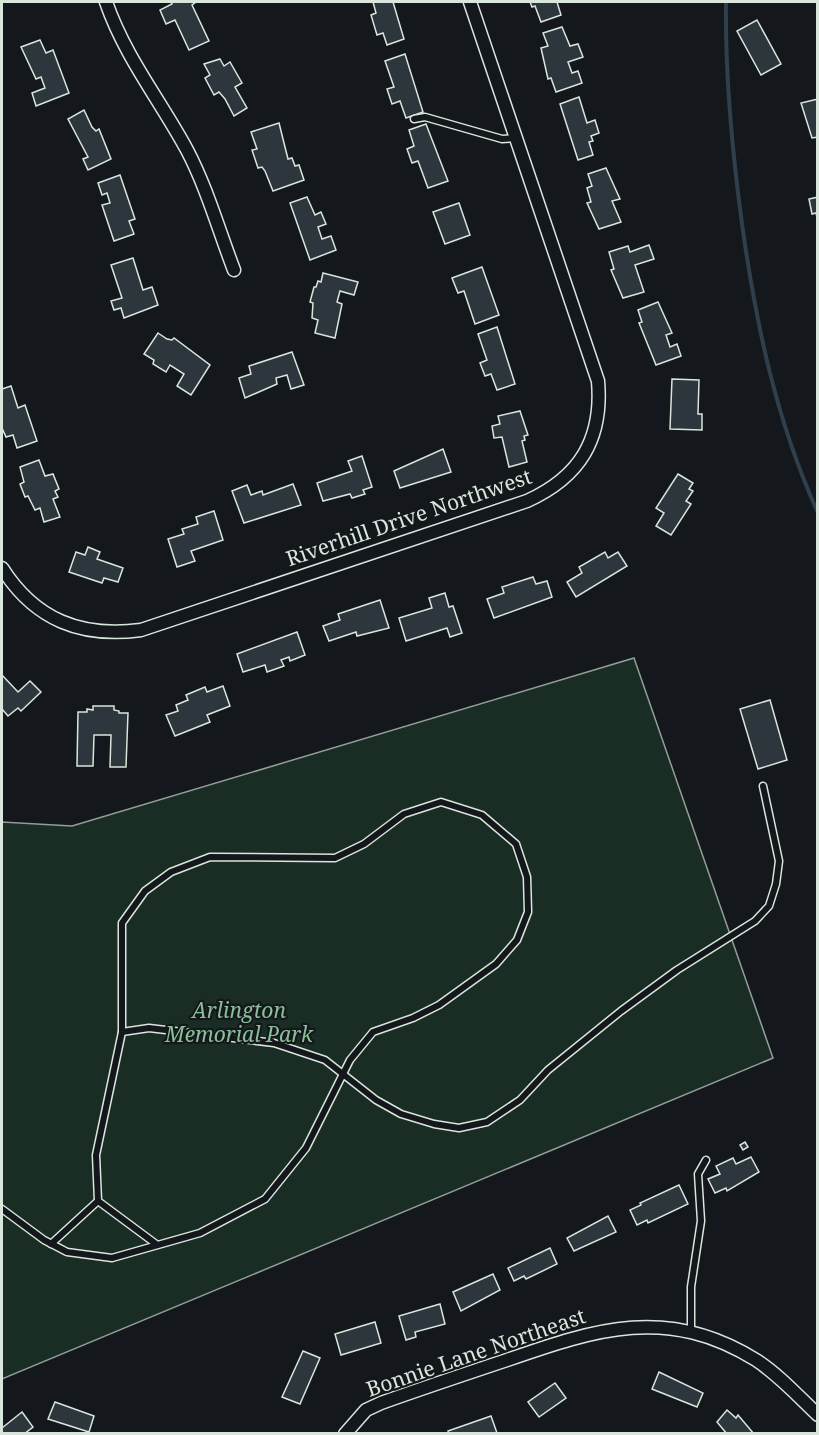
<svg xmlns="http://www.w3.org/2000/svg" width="819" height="1435" font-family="'Noto Serif',serif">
<rect width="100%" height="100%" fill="#14181c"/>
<polygon fill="#1a2d24" stroke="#939e99" stroke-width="1.5" points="634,658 773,1058 2,1379 2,822 72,826"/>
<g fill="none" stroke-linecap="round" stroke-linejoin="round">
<path stroke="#2f3f4d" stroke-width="4" d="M726,2c-1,74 6,148 16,222 14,100 34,196 76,289"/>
</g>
<g fill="#2c363c" stroke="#d8e6dc" stroke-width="1.5">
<polygon points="171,2 196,2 192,5 209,41 189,50 175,20 166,24 160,10 172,4"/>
<polygon points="373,2 393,2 404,39 387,45 383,33 377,35 371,15 376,13"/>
<polygon points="526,2 557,2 561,15 541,22 535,6 532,7 530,2"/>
<polygon points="757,20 781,64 761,75 737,31"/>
<polygon points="562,27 570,46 578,44 583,57 568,62 572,73 578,71 582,83 556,92 551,78 548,79 541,48 548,46 543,33"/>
<polygon points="40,40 46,53 53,50 69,93 36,106 32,93 45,88 41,77 36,79 21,47"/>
<polygon points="405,54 423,112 406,118 400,101 392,104 387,89 394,87 385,61"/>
<polygon points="220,59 224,66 230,62 242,83 235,87 247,108 234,116 225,99 219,92 214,95 205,78 210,75 204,64"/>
<polygon points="579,97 587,123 595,120 599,133 591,136 593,141 589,142 593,155 578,160 560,104"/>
<polygon points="818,99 818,137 812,138 801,103"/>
<polygon points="84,110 92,127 96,131 99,129 111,159 88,170 83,159 88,157 68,119"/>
<polygon points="279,123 288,159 292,158 295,166 299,165 304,180 273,191 265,171 262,167 258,168 252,150 257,149 251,132"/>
<polygon points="426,124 448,181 428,188 418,161 412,163 407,149 414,146 409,130"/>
<polygon points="606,168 620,199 612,201 621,222 599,229 587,203 591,202 587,188 592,186 588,174"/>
<polygon points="120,175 135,219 129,221 134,234 114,241 102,205 110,203 107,193 102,195 98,183"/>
<polygon points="307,197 315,215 321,212 326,224 318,227 322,239 331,236 336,250 310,260 290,203"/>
<polygon points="818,197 818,221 816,213 812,214 809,199"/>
<polygon points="459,203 470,235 445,244 433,212"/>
<polygon points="649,245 654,259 635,265 644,292 623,298 611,270 614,269 609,252 628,246 630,252"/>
<polygon points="133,258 143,290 152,287 158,305 124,318 121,308 114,310 111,301 122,298 111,265"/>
<polygon points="482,267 499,315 475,324 464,291 458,293 452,278"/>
<polygon points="323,273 358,282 354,295 340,291 337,302 342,304 335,338 315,333 318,320 312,318 313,303 310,302 314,287 316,287 318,281 321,282"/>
<polygon points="658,302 672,333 666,335 670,347 677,344 681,356 656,365 639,323 642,322 638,310"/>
<polygon points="497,327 515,384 497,390 491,374 485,376 480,363 487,360 478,334"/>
<polygon points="158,333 167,339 172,340 174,338 210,365 191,395 177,386 184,374 170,365 166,372 153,364 154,360 144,354"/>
<polygon points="292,352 304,385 291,389 287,375 276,378 277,384 245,398 239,378 251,374 249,366"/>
<polygon points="672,379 699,380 698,414 702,414 702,430 670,429"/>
<polygon points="11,386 18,408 25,405 37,441 17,448 13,435 6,437 2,428 2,389"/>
<polygon points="520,411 528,435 524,436 525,440 522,441 527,462 509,467 502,437 494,438 492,426 500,424 498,416"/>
<polygon points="443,449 451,472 400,488 394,471"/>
<polygon points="362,456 372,487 363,490 365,494 352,498 350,494 323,501 317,483 352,471 348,461"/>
<polygon points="39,460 45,476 53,474 59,489 55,491 58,497 53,499 60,517 44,522 40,508 35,510 28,496 25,497 20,484 24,482 20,467"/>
<polygon points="678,474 693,483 689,489 693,491 686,501 691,504 671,535 656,526 664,513 656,508"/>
<polygon points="293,484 301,505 244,523 232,491 247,485 251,495 262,491 263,495"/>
<polygon points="214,511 223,540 191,551 195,561 177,567 168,539 184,534 182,529 198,524 196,517"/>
<polygon points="88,547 100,552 97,559 123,568 118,582 104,578 102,583 69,572 76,552 85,555"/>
<polygon points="605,552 608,558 618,552 627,566 576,597 567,582 582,573 579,567"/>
<polygon points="533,577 536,584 547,581 552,597 494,618 487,599 504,593 502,587"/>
<polygon points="445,593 449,607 453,606 462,633 450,637 447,628 406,641 399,618 432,608 429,598"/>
<polygon points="380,600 389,628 357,636 356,632 329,641 323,626 340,620 338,614"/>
<polygon points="297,632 305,655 290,661 289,657 281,660 284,666 267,672 265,665 243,672 237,654"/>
<polygon points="2,675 18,692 30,681 41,692 21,711 18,708 8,716 2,709"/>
<polygon points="223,686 230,706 207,715 210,722 175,736 166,715 178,711 176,705 188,700 186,695 205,687 207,692"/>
<polygon points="770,700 787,760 758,769 740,709"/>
<polygon points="93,706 114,706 114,710 119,711 119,713 128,713 126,767 110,767 111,735 94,735 93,766 77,766 78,712 87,712 87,709 93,710"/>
<polygon points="745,1142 748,1147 743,1150 740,1145"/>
<polygon points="751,1157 759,1172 727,1191 726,1188 715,1193 708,1179 720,1174 716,1166 733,1158 736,1164"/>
<polygon points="679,1185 688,1204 648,1223 647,1220 637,1225 630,1210 641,1205 640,1203"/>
<polygon points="608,1216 616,1232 574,1251 567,1238"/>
<polygon points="550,1248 557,1264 526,1279 524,1276 514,1281 508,1268"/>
<polygon points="493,1274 500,1290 461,1311 453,1292"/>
<polygon points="440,1304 445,1324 415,1332 416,1337 406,1340 399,1316"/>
<polygon points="375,1322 381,1343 341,1355 335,1334"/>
<polygon points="303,1351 320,1358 300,1404 282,1397"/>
<polygon points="659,1372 703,1393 697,1407 652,1389"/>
<polygon points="555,1383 566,1398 539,1417 528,1402"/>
<polygon points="55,1402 94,1416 89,1432 48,1419"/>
<polygon points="727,1410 736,1418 738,1415 754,1434 727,1434 717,1422"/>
<polygon points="22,1412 33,1427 24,1434 2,1434 2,1428"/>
<polygon points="491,1416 497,1433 449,1434 448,1431"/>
</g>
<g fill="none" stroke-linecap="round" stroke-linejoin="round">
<g stroke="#d8e6dc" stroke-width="9">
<g id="service">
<polyline points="414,119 425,117 502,139 516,138"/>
<polyline points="122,1032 149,1028 274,1043 325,1060 376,1100 401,1114 434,1124 459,1128 487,1122 520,1100 548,1070 621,1011 677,970 755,921 769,906 776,884 779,861 763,786"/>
<polyline points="2,1209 44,1240 67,1252 112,1258 200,1233 265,1199 306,1148 350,1060 373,1032 413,1018 439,1005 496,964 517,940 528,912 527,877 516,844 482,815 441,802 404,814 364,844 335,858 210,857 171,872 145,891 122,923 122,1032 96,1155 98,1201 156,1244"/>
<polyline points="51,1244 98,1201"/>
<polyline points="691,1333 691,1287 701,1221 698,1174 706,1160"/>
</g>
</g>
<g stroke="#d8e6dc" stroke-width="15">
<g id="minor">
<path d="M106,2c19,55 54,98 81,148 20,38 32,81 47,120"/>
<path d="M2,568c33,52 79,70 139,62l386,-129c53,-24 76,-62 71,-120l-128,-379"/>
<path d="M345,1434l21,-24 15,-7c42,-15 84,-29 126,-43 89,-31 161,-55 249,0 23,15 42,36 62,55"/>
</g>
</g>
<use href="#service" stroke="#14181c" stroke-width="6"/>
<use href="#minor" stroke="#14181c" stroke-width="12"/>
</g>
<g text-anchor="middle" stroke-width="4.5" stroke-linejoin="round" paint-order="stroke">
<g font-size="21" fill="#d8e6dc" stroke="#14181c">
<text transform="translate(409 518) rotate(-19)" y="7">Riverhill Drive Northwest</text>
<text transform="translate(476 1353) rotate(-19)" y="7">Bonnie Lane Northeast</text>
</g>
<g font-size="21" font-style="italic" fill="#8ac095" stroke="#14181c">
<text x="239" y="1018">Arlington<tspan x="239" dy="24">Memorial Park</tspan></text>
</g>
</g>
<rect width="819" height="1435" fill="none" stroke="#d8e6dc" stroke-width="6"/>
</svg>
